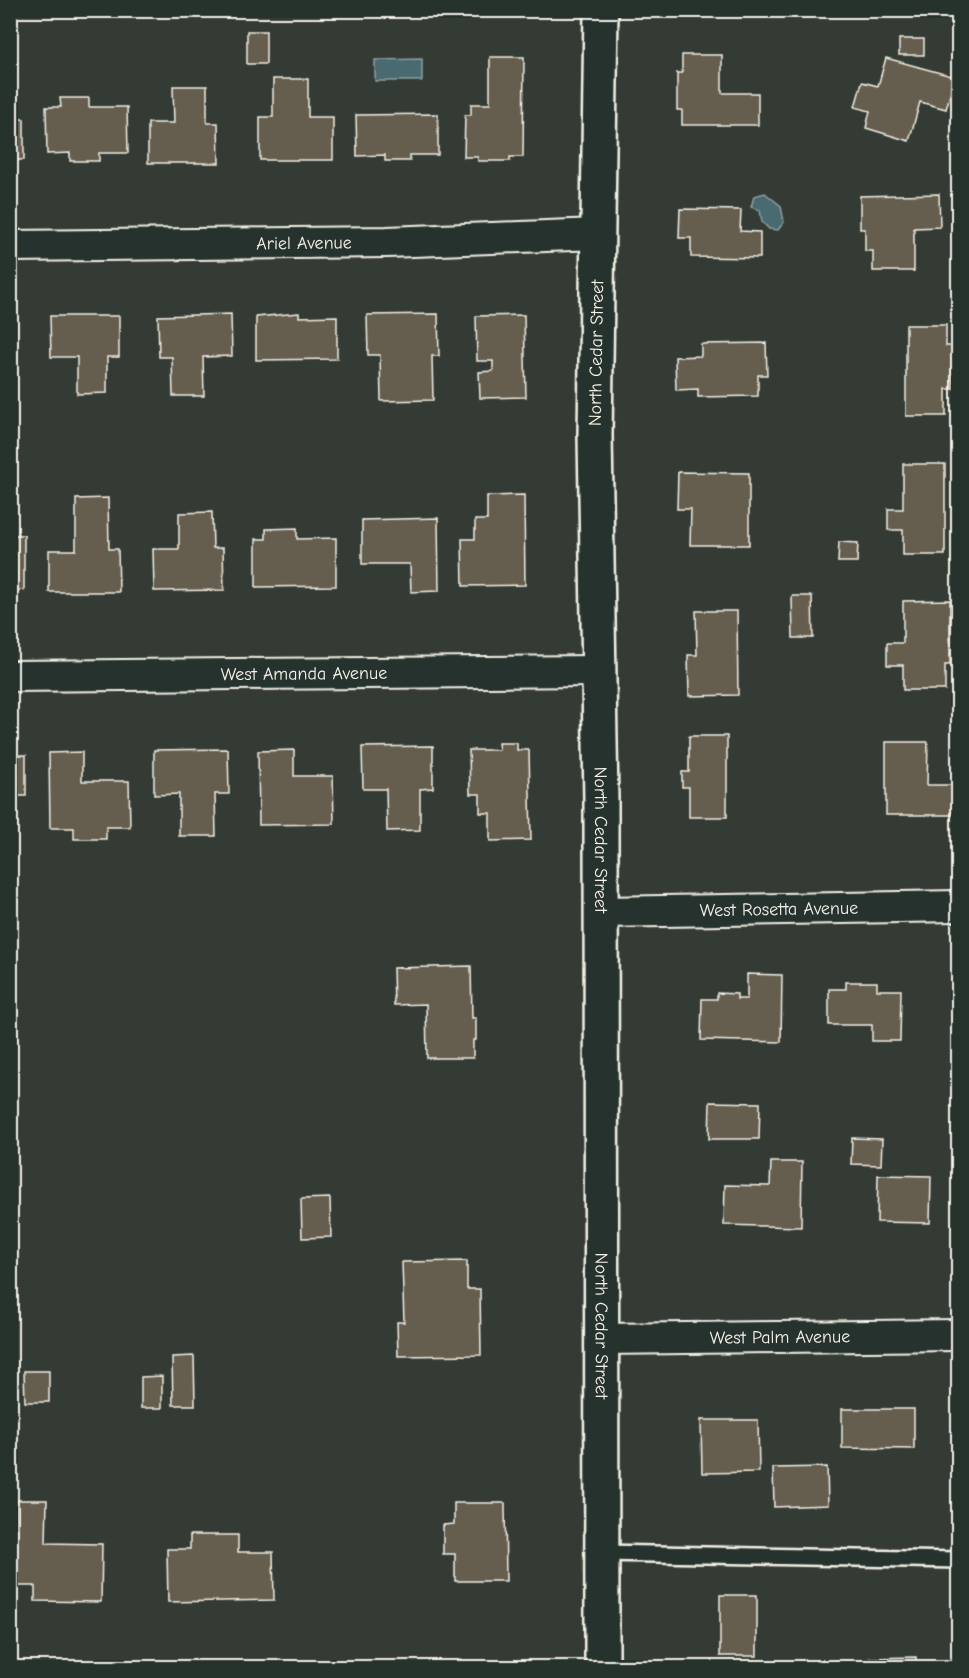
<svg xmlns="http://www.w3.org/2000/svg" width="969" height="1678" font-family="'Comic Neue',sans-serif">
<rect width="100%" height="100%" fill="#333b34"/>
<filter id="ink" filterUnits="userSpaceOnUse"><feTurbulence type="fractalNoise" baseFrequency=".0167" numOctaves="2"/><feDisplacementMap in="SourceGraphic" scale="12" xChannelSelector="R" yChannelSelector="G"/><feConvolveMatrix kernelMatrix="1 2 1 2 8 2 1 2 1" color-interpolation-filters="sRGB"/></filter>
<g filter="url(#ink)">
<g fill="#4a6b70" stroke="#8ea1a0" stroke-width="1.5">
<polygon points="422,59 422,81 375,81 375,60"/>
<polygon points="765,193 781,206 784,222 778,230 769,229 762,222 760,210 751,207 754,196"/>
</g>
<g fill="#655d4e" stroke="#f4f1e8" stroke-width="1.5">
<rect x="247" y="31" width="19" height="33"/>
<rect x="899" y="39" width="25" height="16"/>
<polygon points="682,55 722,55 722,93 758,93 758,125 682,125 682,110 677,110 677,73 682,73"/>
<polygon points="490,57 524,57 523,157 510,157 510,161 478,161 478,157 464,157 465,115 471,115 471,104 490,104"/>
<polygon points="886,58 955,77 946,109 920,102 909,141 866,128 870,111 855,107 862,82 878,86"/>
<polygon points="273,79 308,79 308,117 333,117 333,160 260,160 260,117 273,117"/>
<polygon points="173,86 207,86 207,123 218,123 219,163 148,163 148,123 174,123"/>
<polygon points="60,98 89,98 89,107 127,107 128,153 99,153 99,161 70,161 70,153 47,154 46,107 61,107"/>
<polygon points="438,114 438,155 410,155 410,161 385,161 385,155 357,156 356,115"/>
<rect x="10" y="119" width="14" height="41"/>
<polygon points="939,194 940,227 914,228 914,271 873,271 873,251 865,251 865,229 860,229 860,196"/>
<polygon points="680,209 741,210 740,231 760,232 760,258 691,257 691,238 679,238"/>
<polygon points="299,313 299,317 337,316 337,359 256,360 256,317"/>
<polygon points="231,314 232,356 203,357 204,396 173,396 172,357 159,357 158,316"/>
<polygon points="438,314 439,356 432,356 433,400 381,401 380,355 368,355 367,315"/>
<polygon points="524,315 526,397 480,398 479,372 493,371 493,361 477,361 476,316"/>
<polygon points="16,316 16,359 10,359 10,317"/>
<polygon points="50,316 119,316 119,357 107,357 107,393 77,394 77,357 51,357"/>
<polygon points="906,325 946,325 946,346 953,346 953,389 946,389 946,416 906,416"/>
<polygon points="766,343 767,375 758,375 758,396 698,397 698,389 676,390 675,357 701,356 701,344"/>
<polygon points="903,464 945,464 945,555 903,555 903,530 888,530 888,509 903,509"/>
<polygon points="678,472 749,473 749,545 690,545 691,509 677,509"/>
<polygon points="524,495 525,585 463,586 462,539 475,539 475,520 487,520 487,496"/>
<polygon points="108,498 109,549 118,549 119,592 49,592 49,550 76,550 76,499"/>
<polygon points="212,512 213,548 223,548 224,590 154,591 153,549 179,549 179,513"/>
<polygon points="438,518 439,591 411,592 410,564 362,564 362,520"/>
<polygon points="297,528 297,539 336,538 336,586 256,587 256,539 266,539 266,529"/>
<polygon points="10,535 24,535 24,590 10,591"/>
<polygon points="839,542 858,543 857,562 838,562"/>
<polygon points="792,596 812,596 813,638 793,638"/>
<polygon points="950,600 950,665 945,665 945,690 903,690 903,665 887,665 887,643 903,643 903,601"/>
<polygon points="696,611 737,611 738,695 689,696 688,655 697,655"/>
<polygon points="689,736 727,736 727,817 689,817 689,787 682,787 682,772 689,772"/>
<polygon points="886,742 928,742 927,785 953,785 953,815 886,815"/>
<polygon points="498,743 517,743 517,750 529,750 531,840 490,841 490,813 480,813 480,794 470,794 469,750 499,750"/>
<polygon points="433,746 433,788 420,789 420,830 387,831 386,789 363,789 362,747"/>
<polygon points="228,749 229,794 215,794 216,836 179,836 179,794 154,795 154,750"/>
<polygon points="294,750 294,776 333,776 334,824 259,825 258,751"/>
<polygon points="82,752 82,781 129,781 130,827 106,827 106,839 74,839 74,828 50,828 49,753"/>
<rect x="10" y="755" width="16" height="41"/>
<polygon points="471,966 472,1018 476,1018 476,1040 473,1040 473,1058 427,1058 426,1004 394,1005 393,968"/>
<polygon points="747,974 782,975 781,1042 701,1040 702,999 717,999 717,993 737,994 737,999 747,999"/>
<polygon points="846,982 877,982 877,990 901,990 900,1041 872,1041 872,1025 829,1025 829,989 846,989"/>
<polygon points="710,1102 760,1103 759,1139 709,1139"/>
<polygon points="852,1138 882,1139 881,1165 851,1164"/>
<polygon points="771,1162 802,1162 801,1227 724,1225 725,1185 770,1186"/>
<polygon points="878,1175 931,1176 930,1223 877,1222"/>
<polygon points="330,1198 331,1237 302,1238 301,1199"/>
<polygon points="467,1261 467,1289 480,1289 481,1355 398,1356 397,1322 404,1322 402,1262"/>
<polygon points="194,1356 195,1405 173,1405 172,1357"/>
<polygon points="24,1371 49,1371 49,1402 25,1402"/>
<polygon points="162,1376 162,1408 141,1408 141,1377"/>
<polygon points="842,1409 914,1409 914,1449 842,1448"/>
<polygon points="701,1420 758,1420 759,1472 702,1473"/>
<polygon points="827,1467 828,1505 774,1507 773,1468"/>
<polygon points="16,1500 47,1500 46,1543 102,1544 101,1602 35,1601 35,1586 15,1586"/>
<polygon points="454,1503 505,1503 506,1581 455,1581 455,1554 443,1554 443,1525 454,1524"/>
<polygon points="190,1535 238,1535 238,1552 273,1552 274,1600 168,1602 167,1549 190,1549"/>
<rect x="720" y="1595" width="37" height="61"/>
<polygon points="916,1657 916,1668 870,1668 870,1658"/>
</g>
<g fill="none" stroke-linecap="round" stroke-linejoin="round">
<g stroke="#f4f1e8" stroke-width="20">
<polyline id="service" points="602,1553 958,1560"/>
</g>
<g stroke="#f4f1e8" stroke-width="34">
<g id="minor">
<path id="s1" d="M10,246l377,-4 211,-8"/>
<path id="s2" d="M10,676l588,-5"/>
<path id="s3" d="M601,912l357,-6"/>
<path id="s4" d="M602,1339l356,-4"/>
</g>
</g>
<g stroke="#f4f1e8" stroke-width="38">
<g id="tertiary">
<path id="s5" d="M601,10l-6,425 6,366 1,867"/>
</g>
</g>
<use href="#service" stroke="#26332d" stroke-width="15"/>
<use href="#minor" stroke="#26332d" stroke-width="30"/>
<use href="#tertiary" stroke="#26332d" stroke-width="33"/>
</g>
</g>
<g text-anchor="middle" stroke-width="6" stroke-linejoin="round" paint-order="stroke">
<g font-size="18" fill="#f4f1e8" stroke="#26332d">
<text dy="6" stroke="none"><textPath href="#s1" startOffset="294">Ariel Avenue</textPath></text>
<text transform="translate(596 353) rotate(-89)" y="6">North Cedar Street</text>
<text dy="6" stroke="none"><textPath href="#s2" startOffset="294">West Amanda Avenue</textPath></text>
<text dy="6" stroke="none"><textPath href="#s5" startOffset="830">North Cedar Street</textPath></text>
<text dy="6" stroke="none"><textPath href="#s3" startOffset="178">West Rosetta Avenue</textPath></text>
<text dy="6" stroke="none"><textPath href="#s5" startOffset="1316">North Cedar Street</textPath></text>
<text dy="6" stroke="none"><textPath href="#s4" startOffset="178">West Palm Avenue</textPath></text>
</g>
</g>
<rect width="969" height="1678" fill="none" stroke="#26332d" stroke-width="36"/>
<rect x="18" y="18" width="933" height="1642" fill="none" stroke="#f4f1e8" stroke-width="2" filter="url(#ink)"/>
</svg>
